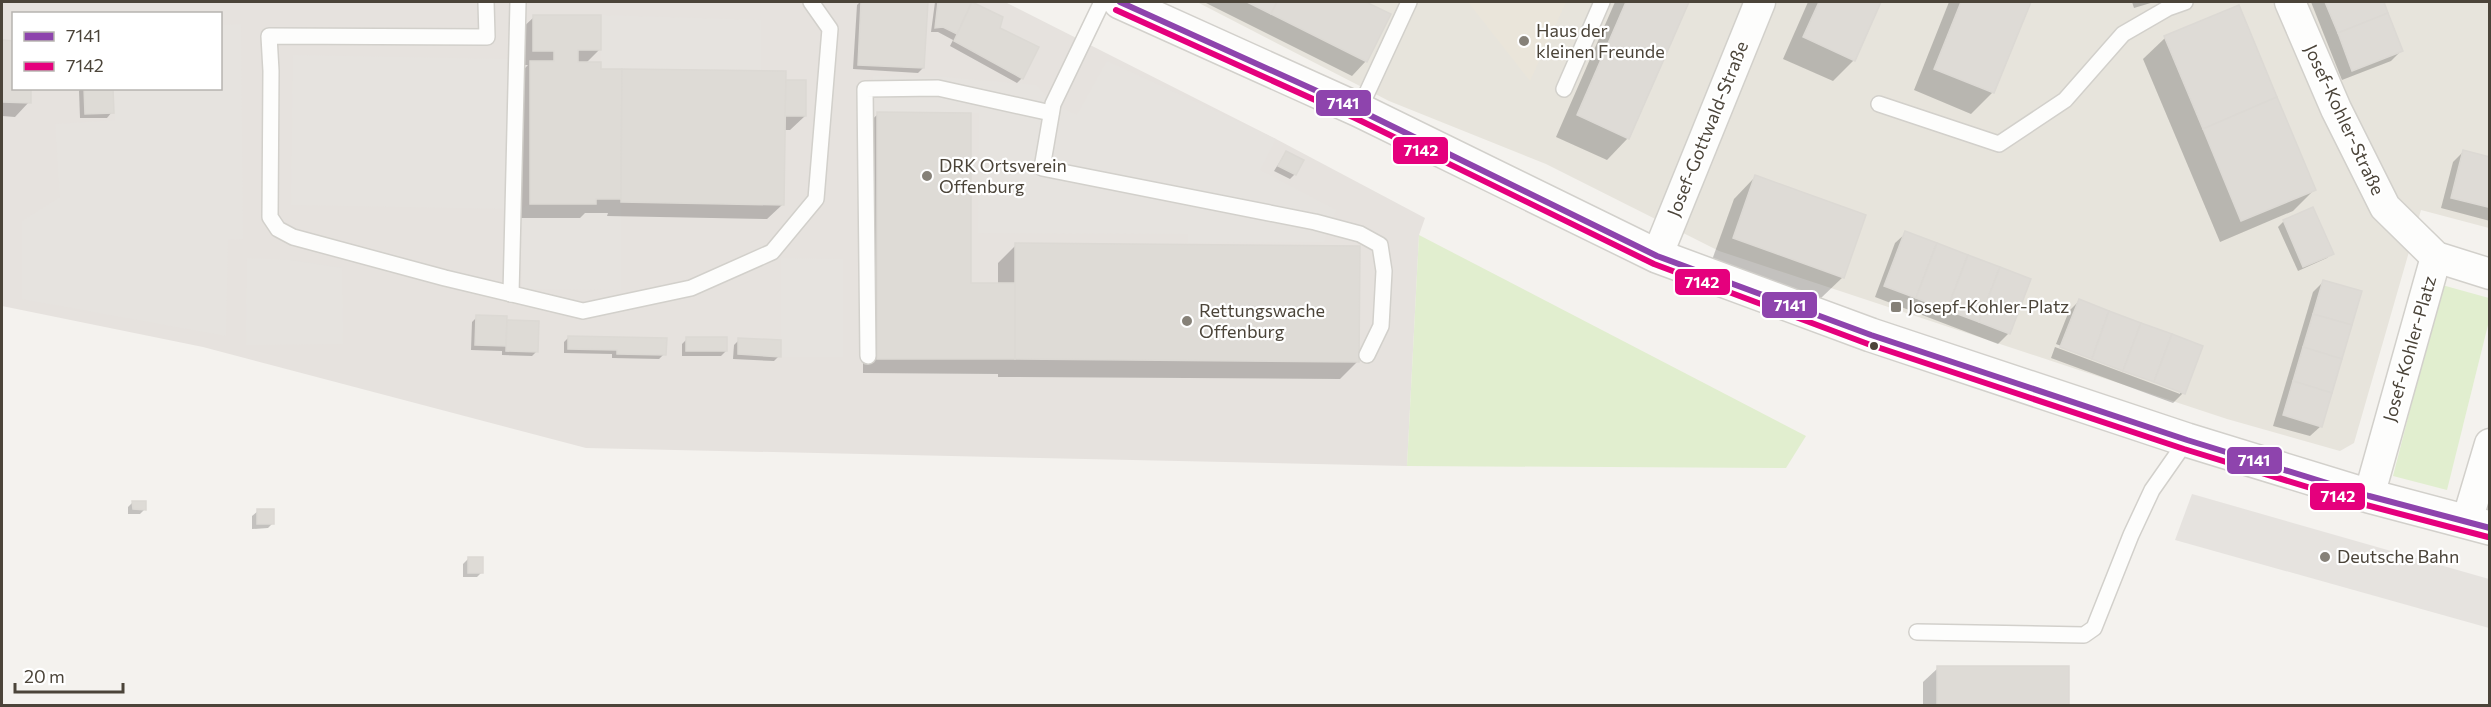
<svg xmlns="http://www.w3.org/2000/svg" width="2491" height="707" font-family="Commissioner,sans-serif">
<rect width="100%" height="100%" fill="#f4f2ee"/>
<polygon fill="#e7e4dc" points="1197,2 2489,2 2489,228 2421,210 2354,443 2340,451 2227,419 1719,251 1546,164 1389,101"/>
<path fill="#e6e2de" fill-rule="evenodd" d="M2,2h1003l271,137 149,79 -6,17 -12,231 -821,-18 -383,-101 -201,-41zM14,14h206v74h-206z"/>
<polygon fill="#eae5da" points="1468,2 1566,2 1530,81"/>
<g fill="#e1eecf">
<polygon points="1419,235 1806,436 1786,468 1407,466"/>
<polygon points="2442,285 2489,298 2489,321 2447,490 2393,476"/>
</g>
<g fill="#e6e3df">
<polygon points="601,15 761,20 761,70 601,69"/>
<polygon points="241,24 243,239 228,240 226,336 22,299 22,221 60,197 55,124 115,120 113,89 220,88 221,25"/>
<polygon points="293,55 511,59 509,209 291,205"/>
<polygon points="1107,61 1276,139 1260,170 1336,210 1324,242 1188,243 1188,234 978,233 979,113 873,113 873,76 944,77 1036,85 1053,104 1077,115"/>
<polygon points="596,199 621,199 621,290 522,289 521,209 530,204 596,204"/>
<polygon points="247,258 290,260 342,268 343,344 246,345"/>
<polygon points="781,258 843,259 843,357 781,357"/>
<polygon points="2192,494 2489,579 2489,628 2175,540"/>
</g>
<g fill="#0003">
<polygon points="860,2 926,3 923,68 918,73 853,69 857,5"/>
<polygon points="935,2 969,2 1002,18 998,29 1022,78 1017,83 950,46 953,40 938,32 931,32"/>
<polygon points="1204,2 1362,2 1389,15 1366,61 1352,76"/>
<polygon points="1615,2 1687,3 1628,138 1607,160 1556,137"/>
<polygon points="1808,2 1880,2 1854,60 1833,81 1783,59"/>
<polygon points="1949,2 2029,2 1993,92 1971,114 1914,90"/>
<polygon points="2132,2 2154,2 2134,8"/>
<polygon points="2311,2 2382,2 2401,51 2391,61 2342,80"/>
<polygon points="2238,7 2314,190 2293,211 2220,242 2143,59 2165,38"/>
<polygon points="534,17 599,50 585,64 599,70 784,73 784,82 804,82 805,116 790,130 784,130 782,205 767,219 607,216 608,213 585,213 580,218 516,218 516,77 528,65 519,65 519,31"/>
<polygon points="2,42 14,42 14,88 29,102 15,117 2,116"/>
<polygon points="81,88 112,88 112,112 107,118 80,118 79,91"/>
<polygon points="878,114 969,285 998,285 998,263 1016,245 1358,361 1340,379 998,377 998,374 863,373 863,128"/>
<polygon points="1286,152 1295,174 1290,179 1274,171"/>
<polygon points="2463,152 2490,159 2490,221 2441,208 2453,162"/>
<polygon points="1755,177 1843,277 1821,298 1712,260 1734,199"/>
<polygon points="2313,209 2332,253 2327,258 2298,271 2278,227 2283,222"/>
<polygon points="1906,233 2029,280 2008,334 1998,344 1875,297 1895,243"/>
<polygon points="2324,281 2321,426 2310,436 2273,426 2313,292"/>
<polygon points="2079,301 2183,393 2173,403 2051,358 2055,347 2180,394 2180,391 2056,344 2069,311"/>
<polygon points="477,317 505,322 537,322 537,351 532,356 502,355 502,351 471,350 472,322"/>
<polygon points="569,337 664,354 659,359 612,358 612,354 564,353 564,342"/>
<polygon points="687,339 726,351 721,356 682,356 682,344"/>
<polygon points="739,340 779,356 774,361 733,359 734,345"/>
<polygon points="133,502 145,509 140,514 128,514 128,507"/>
<polygon points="258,511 273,523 268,528 252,529 252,516"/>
<polygon points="468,559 482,572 477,577 463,577 463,564"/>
<polygon points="1938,668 2068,706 1923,706 1923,682"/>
</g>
<g fill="#dedbd6" stroke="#dcd9d4" stroke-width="1.5">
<polygon points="861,2 928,2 924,68 858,65"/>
<polygon points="938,2 972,2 957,34 943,27 935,28"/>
<polygon points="972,2 1003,17 1000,28 1039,47 1023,79 954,41"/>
<polygon points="1247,2 1277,2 1271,14"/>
<polygon points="1277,2 1366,2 1391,14 1367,62 1271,14"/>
<polygon points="1626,2 1689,2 1629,139 1577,115"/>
<polygon points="1819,2 1881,2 1855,61 1803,37"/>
<polygon points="1961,2 2031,2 1994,93 1934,69"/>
<polygon points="2325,2 2384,2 2388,13 2338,33"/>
<polygon points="2239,5 2277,97 2203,129 2164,36"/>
<polygon points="2388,13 2403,51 2352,71 2338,33"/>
<polygon points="533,15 601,15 601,50 578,50 578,62 601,62 601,69 622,69 621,199 596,199 596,204 530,204 530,61 554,61 554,51 533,51"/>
<polygon points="2,40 14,41 14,88 31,88 31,103 2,102"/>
<polygon points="622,69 786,71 784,205 621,202"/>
<polygon points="786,80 806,80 806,116 785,116"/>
<polygon points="84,88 113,88 114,113 85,114"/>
<polygon points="2277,97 2316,190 2241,221 2203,129"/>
<polygon points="877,112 971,113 971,283 1015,283 1015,359 877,359"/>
<polygon points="2463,150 2490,157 2488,207 2451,198"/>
<polygon points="1286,151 1304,160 1296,175 1278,166"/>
<polygon points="1755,175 1866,215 1844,278 1733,238"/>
<polygon points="2313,207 2334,254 2303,267 2283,220"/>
<polygon points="1905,231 1937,243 1916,298 1884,286"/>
<polygon points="1015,243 1360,246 1359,362 1015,359"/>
<polygon points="1937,243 1968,255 1947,310 1916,298"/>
<polygon points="1968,255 2000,267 1979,322 1947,310"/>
<polygon points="2000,267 2031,279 2010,334 1979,322"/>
<polygon points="2323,280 2362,291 2352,325 2313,314"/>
<polygon points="2079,299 2109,311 2092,359 2060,347"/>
<polygon points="2109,311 2141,323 2123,371 2092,359"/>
<polygon points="2313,314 2352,325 2342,359 2303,347"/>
<polygon points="476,315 507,316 506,346 475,345"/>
<polygon points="507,320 539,321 538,352 506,351"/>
<polygon points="2141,323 2172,334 2154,382 2123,371"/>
<polygon points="2172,334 2203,346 2185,394 2154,382"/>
<polygon points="568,336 667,338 666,355 617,354 617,350 568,349"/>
<rect x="686" y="337" width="41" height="14"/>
<polygon points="738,338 781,340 781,357 738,354"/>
<polygon points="2303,347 2342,359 2332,393 2293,381"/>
<polygon points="2293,381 2332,393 2322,427 2283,415"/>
<polygon points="132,501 146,501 146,510 133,509"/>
<rect x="257" y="509" width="17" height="15"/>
<rect x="468" y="557" width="15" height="16"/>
<rect x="1937" y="666" width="132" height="40"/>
</g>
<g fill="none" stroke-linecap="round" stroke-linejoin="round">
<g stroke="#d2d0cb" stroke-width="18">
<g id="service">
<polyline points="486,2 487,37 269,36 271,71 270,217 278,229 293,237 445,278 583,311 691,288 772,252 816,199 830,29 811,2"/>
<polyline points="1102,2 1053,104 1042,168 1315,222 1360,234 1380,245 1384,271 1381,326 1367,355"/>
<polyline points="1564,89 1602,2"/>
<polyline points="1879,104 1999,144 2065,100 2123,34 2168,8 2185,2"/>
<polyline points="1359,110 1409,2"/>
<polyline points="511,294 518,2"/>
<polyline points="868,356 865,89 938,88 1051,113"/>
<polyline points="1917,632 2084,635 2094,628 2131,535 2152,490 2187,440"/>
</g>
</g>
<g stroke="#d2d0cb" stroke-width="33">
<g id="minor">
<polyline points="2290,2 2336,109 2385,207 2436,257 2490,274"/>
<polyline points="1657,256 1760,2"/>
<polyline points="2369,496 2436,257"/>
<polyline points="2467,521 2490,444"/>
</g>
</g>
<g stroke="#d2d0cb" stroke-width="36">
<polyline id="tertiary" points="1120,2 1359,110 1657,256 1871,335 2187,440 2369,496 2490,528"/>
</g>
<use href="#service" stroke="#fdfdfc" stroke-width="15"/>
<use href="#minor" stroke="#fdfdfc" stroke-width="30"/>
<use href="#tertiary" stroke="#fdfdfc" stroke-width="33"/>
<g stroke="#fff" stroke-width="10">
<polyline id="bus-1" points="1120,2 1359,110 1657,256 1871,335 2187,440 2369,496 2490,528"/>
</g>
<g stroke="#fff" stroke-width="10">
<polyline id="bus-2" points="1116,10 1355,118 1654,264 1868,344 2184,449 2366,505 2488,537"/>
</g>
<use href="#bus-1" stroke="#8e44ad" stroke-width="6"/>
<use href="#bus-2" stroke="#e5007d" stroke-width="6"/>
</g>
<g fill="#868178" stroke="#fff" stroke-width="2">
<circle cx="1524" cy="41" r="6"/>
<circle cx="927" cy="176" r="6"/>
<rect x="1890" y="301" width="12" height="12" rx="3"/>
<circle cx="1187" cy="321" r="6"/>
<circle cx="2325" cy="557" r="6"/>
</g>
<circle fill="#4b4439" stroke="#fff" stroke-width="2" cx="1874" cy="346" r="5"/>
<g text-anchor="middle" stroke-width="4.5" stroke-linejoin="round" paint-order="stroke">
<g font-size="18" fill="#4b4439" stroke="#fff" text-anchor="start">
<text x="1536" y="37">Haus der<tspan x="1536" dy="21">kleinen Freunde</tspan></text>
<text x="939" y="172">DRK Ortsverein<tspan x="939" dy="21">Offenburg</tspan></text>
<text x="1908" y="313">Josepf-Kohler-Platz</text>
<text x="1199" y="317">Rettungswache<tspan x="1199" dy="21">Offenburg</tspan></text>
<text x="2337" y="563">Deutsche Bahn</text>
</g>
<g font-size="18" fill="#4b4439" stroke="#fff">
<text transform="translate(2344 120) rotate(65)" y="6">Josef-Kohler-Straße</text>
<text transform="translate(1708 129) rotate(-68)" y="6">Josef-Gottwald-Straße</text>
<text transform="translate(2410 349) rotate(-74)" y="6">Josef-Kohler-Platz</text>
</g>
</g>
<g stroke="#fff" stroke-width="2">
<rect x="1315" y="89" width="57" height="28" rx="6" fill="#8e44ad"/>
<rect x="1392" y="136" width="57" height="29" rx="6" fill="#e5007d"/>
<rect x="1674" y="268" width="57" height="28" rx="6" fill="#e5007d"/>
<rect x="1761" y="291" width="57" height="28" rx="6" fill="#8e44ad"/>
<rect x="2226" y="446" width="57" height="29" rx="6" fill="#8e44ad"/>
<rect x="2309" y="482" width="57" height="29" rx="6" fill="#e5007d"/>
</g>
<g font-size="16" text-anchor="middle" font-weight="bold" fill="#fff">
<text x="1343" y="109">7141</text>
<text x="1421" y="156">7142</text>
<text x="1702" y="288">7142</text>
<text x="1790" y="311">7141</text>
<text x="2254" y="466">7141</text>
<text x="2338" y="502">7142</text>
</g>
<rect width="2491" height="707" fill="none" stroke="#4b4439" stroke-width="6"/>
<rect x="12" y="12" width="210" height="78" fill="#ffffff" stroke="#b7b4b0" stroke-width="1.5"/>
<rect x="24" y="32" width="30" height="9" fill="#8e44ad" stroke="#b7b4b0" stroke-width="1.5"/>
<text x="66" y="42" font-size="18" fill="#4b4439">7141</text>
<rect x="24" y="62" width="30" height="9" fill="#e5007d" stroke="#b7b4b0" stroke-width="1.5"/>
<text x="66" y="72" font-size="18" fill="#4b4439">7142</text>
<path d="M15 683v9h108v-9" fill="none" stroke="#4b4439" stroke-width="3"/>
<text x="24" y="683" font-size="18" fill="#4b4439" stroke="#ffffff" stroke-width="4.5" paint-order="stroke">20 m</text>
</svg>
